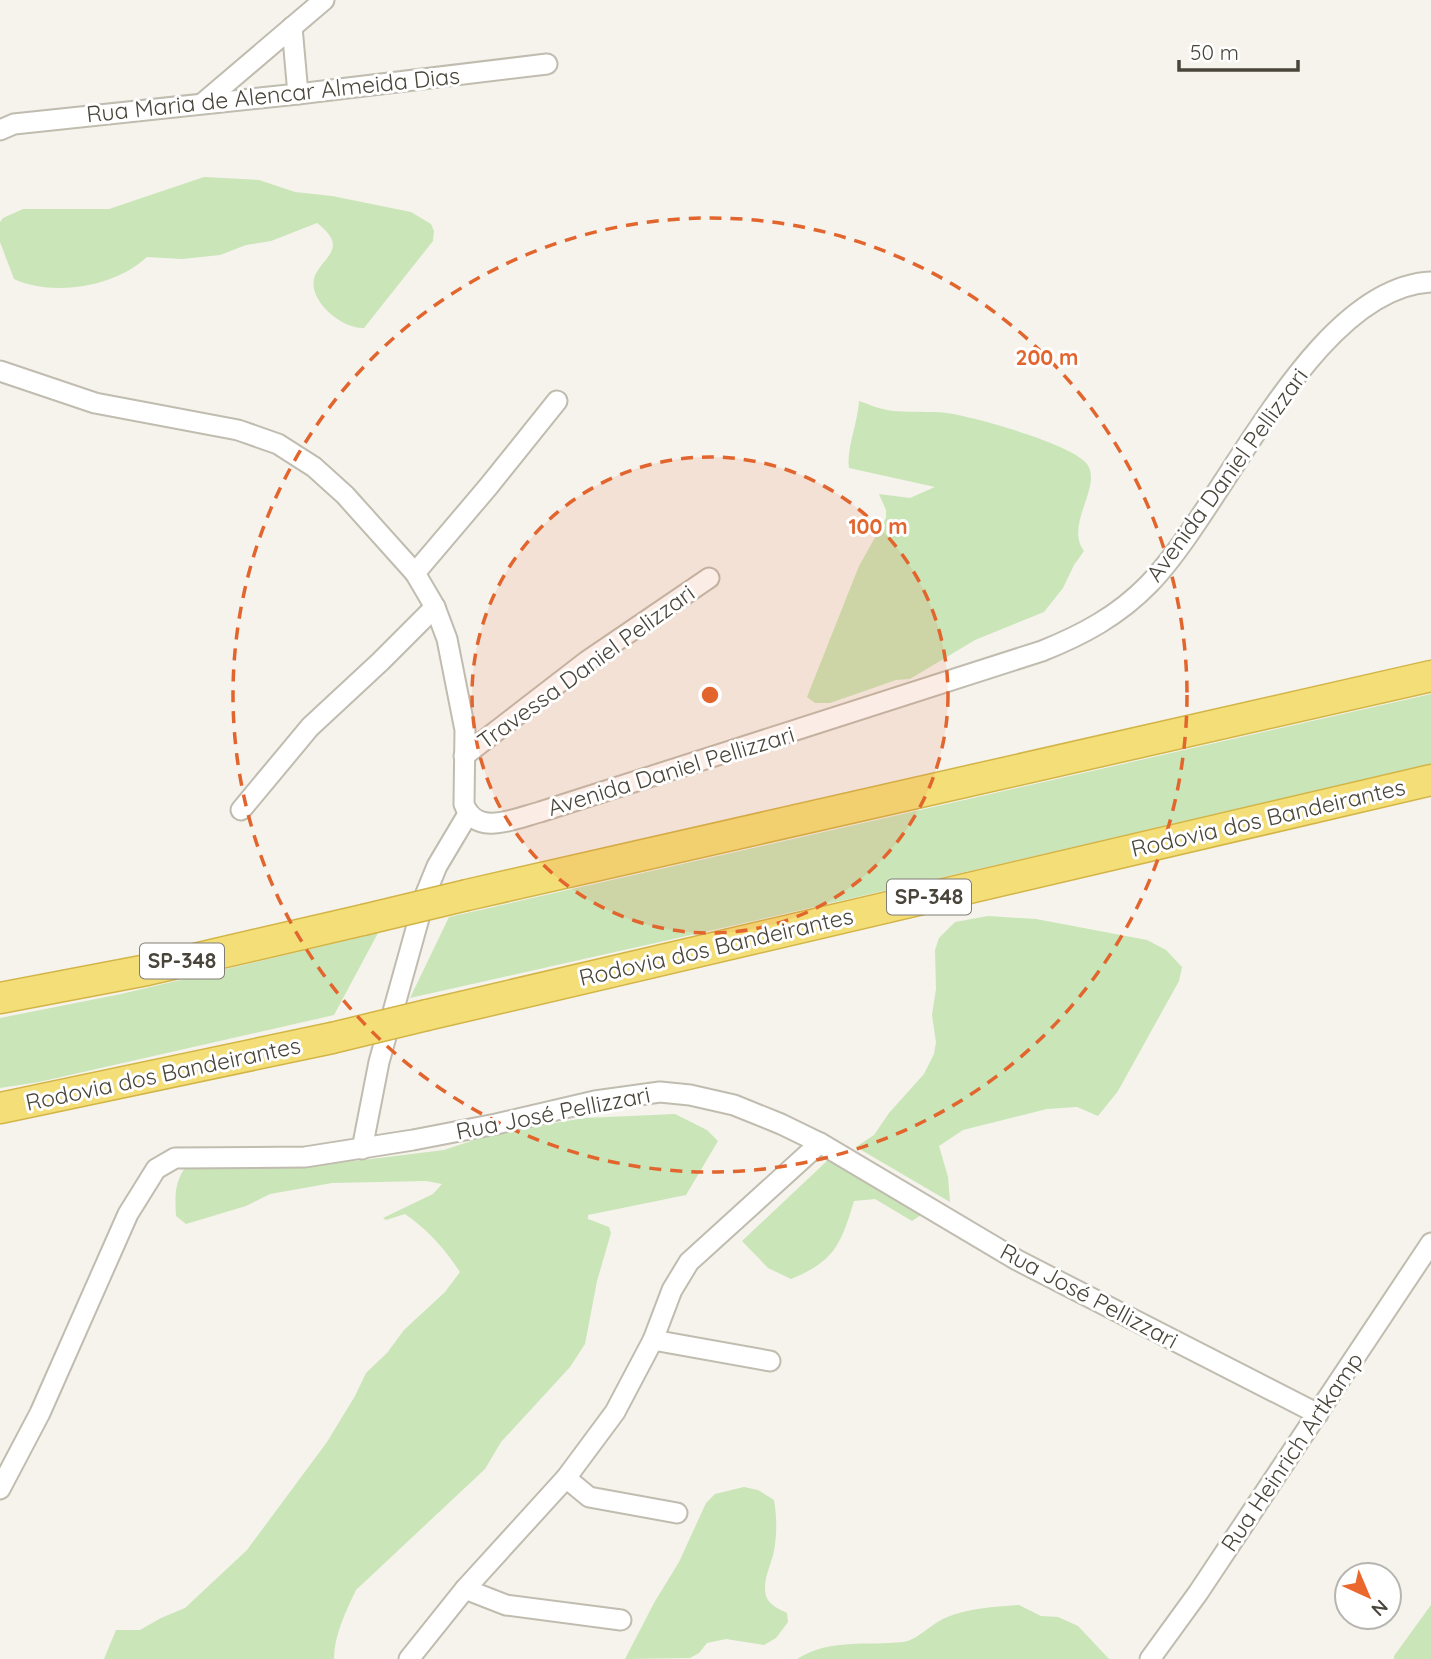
<svg xmlns="http://www.w3.org/2000/svg" width="1431" height="1659" font-family="Quicksand,sans-serif">
<rect width="100%" height="100%" fill="#f5f3ec"/>
<g fill="#cae5b8">
<path d="M204,177l55,3 36,12 37,4 79,16 20,12 3,7 -1,10 -69,87c-21,1 -55,-26 -50,-49 5,-21 38,-29 3,-56l-46,18 -25,4 -26,10 -38,4 -35,-2c-32,30 -94,40 -133,22l-14,-37v-20l3,-4 20,-9h86z"/>
<path d="M859,401c11,4 23,9 35,10 21,2 44,-1 64,4 26,5 115,30 129,49 16,22 -23,61 -3,87l-10,14 -11,23 -19,24 -69,28 -65,39 -14,1 -66,23h-15l-8,-6 52,-131 27,-48v-8l-7,-16 31,4 25,-11 -86,-19c-3,-18 9,-46 10,-67z"/>
<polygon points="1431,694 1431,764 758,920 410,998 449,917"/>
<polygon points="988,916 1036,919 1147,940 1166,950 1182,967 1179,981 1118,1091 1098,1116 1077,1107 1047,1109 963,1130 939,1146 948,1177 950,1202 856,1147 874,1135 889,1113 924,1074 934,1054 936,1042 932,1015 936,989 935,950 939,938 955,922"/>
<polygon points="378,933 334,1015 39,1082 0,1088 0,1018 121,994"/>
<path d="M675,1114l32,16 11,11 -32,54 -98,20v4l21,8 2,6 -14,48 -12,63 -15,23 -69,75 -16,27 -129,121c-10,21 -22,45 -22,69h-230l12,-29h24l21,-12 24,-10 62,-58 80,-108 28,-46 11,-23 21,-20 17,-23 41,-38 15,-20c-16,-24 -32,-42 -55,-58l-19,6 -3,-2 50,-24 9,-10 -16,-3 -94,2 -62,11 -24,12 -60,18 -10,-8c-1,-21 -2,-35 12,-52l30,4 56,-1 89,-7 81,-10 54,-18 87,-14z"/>
<path d="M829,1159l95,54 -12,8 -37,-22 -21,2c-13,43 -19,60 -63,78l-23,-11 -26,-27z"/>
<path d="M744,1487l14,3 16,10c3,18 3,33 0,51 -3,15 -12,29 -8,45 3,9 13,13 21,17l1,9 -12,16 -12,7 -38,-6 -19,4 -8,10 -9,5 -65,1 29,-56 25,-41 27,-59 9,-9z"/>
<path d="M1019,1605l22,11 17,1 20,9 31,33h-312c33,-21 70,-13 106,-17 15,-2 28,-18 42,-24 24,-10 49,-11 74,-13z"/>
<polygon points="1431,1605 1431,1659 1394,1659 1394,1656"/>
</g>
<g fill="none" stroke-linecap="round" stroke-linejoin="round">
<g stroke="#c0bcaf" stroke-width="23">
<g id="minor">
<polyline points="292,27 298,94"/>
<polyline points="203,103 324,0"/>
<polyline points="0,130 14,124 298,94 547,64"/>
<path d="M0,371l95,32 143,27 40,14 36,23 31,28 70,78 20,34 12,32 18,91 -1,74c12,33 50,15 76,8l502,-161c40,-16 76,-35 107,-67 76,-78 164,-297 282,-302"/>
<polyline points="415,573 488,487 557,401"/>
<polyline points="464,756 587,661 709,578"/>
<polyline points="241,810 310,727 380,662 435,607"/>
<polyline points="362,1149 379,1062 426,893 437,866 468,814"/>
<polyline points="653,1340 770,1361"/>
<polyline points="566,1478 589,1497 677,1513"/>
<polyline points="0,1489 40,1413 128,1214 156,1169 175,1158 305,1157 413,1140 496,1124 595,1101 660,1092 690,1095 734,1105 781,1124 820,1143 1017,1260 1318,1414"/>
<polyline points="465,1589 506,1605 621,1620"/>
<polyline points="409,1659 465,1589 566,1478 615,1412 653,1340 672,1290 689,1262 820,1143"/>
<polyline points="1150,1659 1198,1593 1431,1243"/>
</g>
</g>
<g stroke="#d3b547" stroke-width="33">
<g id="highway">
<polyline points="467,895 1431,676"/>
<polyline points="0,998 147,970 363,920"/>
<polyline points="427,1015 1431,780"/>
<polyline points="0,1108 332,1038"/>
</g>
</g>
<use href="#minor" stroke="#fff" stroke-width="19"/>
<use href="#highway" stroke="#f4de78" stroke-width="30"/>
<g stroke="#d3b547" stroke-width="33" stroke-linecap="butt">
<g id="highway-bridge">
<polyline points="363,920 467,895"/>
<polyline points="332,1038 427,1015"/>
</g>
</g>
<use href="#highway-bridge" stroke="#f4de78" stroke-width="30"/>
</g>
<circle cx="710" cy="695" r="238" fill="#e3652e" fill-opacity=".12"/>
<g fill="none" stroke="#e3652e" stroke-width="3.5" stroke-dasharray="12 9">
<circle cx="710" cy="695" r="238"/>
<circle cx="710" cy="695" r="477"/>
</g>
<g text-anchor="middle" stroke-width="6" stroke-linejoin="round" paint-order="stroke">
<g fill="#fff" stroke="#807d75" stroke-width="2">
<rect x="887" y="879.5" width="84" height="35" rx="5"/>
<rect x="140" y="943.5" width="84" height="35" rx="5"/>
</g>
<g font-size="21" font-weight="bold" fill="#49453a">
<text x="929" y="904">SP-348</text>
<text x="182" y="968">SP-348</text>
</g>
<g font-size="23" fill="#49453a" stroke="#fff">
<text transform="translate(273 95) rotate(-6)" y="8">Rua Maria de Alencar Almeida Dias</text>
<text transform="translate(1227 475) rotate(-54)" y="8">Avenida Daniel Pellizzari</text>
<text transform="translate(586 667) rotate(-36)" y="8">Travessa Daniel Pelizzari</text>
<text transform="translate(671 771) rotate(-17)" y="8">Avenida Daniel Pellizzari</text>
<text transform="translate(1268 818) rotate(-13)" y="8">Rodovia dos Bandeirantes</text>
<text transform="translate(716 947) rotate(-13)" y="8">Rodovia dos Bandeirantes</text>
<text transform="translate(163 1074) rotate(-12)" y="8">Rodovia dos Bandeirantes</text>
<text transform="translate(553 1113) rotate(-11)" y="8">Rua José Pellizzari</text>
<text transform="translate(1089 1296) rotate(28)" y="8">Rua José Pellizzari</text>
<text transform="translate(1292 1452) rotate(-56)" y="8">Rua Heinrich Artkamp</text>
</g>
</g>
<circle cx="710" cy="695" r="10" fill="#e3652e" stroke="#fff" stroke-width="3.5"/>
<g font-size="21" text-anchor="middle" font-weight="bold" fill="#e3652e" stroke="#fff" stroke-width="6" stroke-linejoin="round" paint-order="stroke">
<text x="1047" y="365">200 m</text>
<text x="878" y="534">100 m</text>
</g>
<g transform="translate(1368 1596) rotate(136)"><circle r="33" fill="#ffffff" stroke="#b6b5b0" stroke-width="2"/>
<path d="M0-5L12 26L0 18L-12 26Z" fill="#eb672d"/>
<text y="-10" font-size="19" font-weight="bold" text-anchor="middle" fill="#49453a">N</text>
</g>
<path d="M1179 60v10h119v-10" fill="none" stroke="#49453a" stroke-width="3.5"/>
<text x="1190" y="60" font-size="21" fill="#49453a" stroke="#ffffff" stroke-width="5" paint-order="stroke">50 m</text>
</svg>
